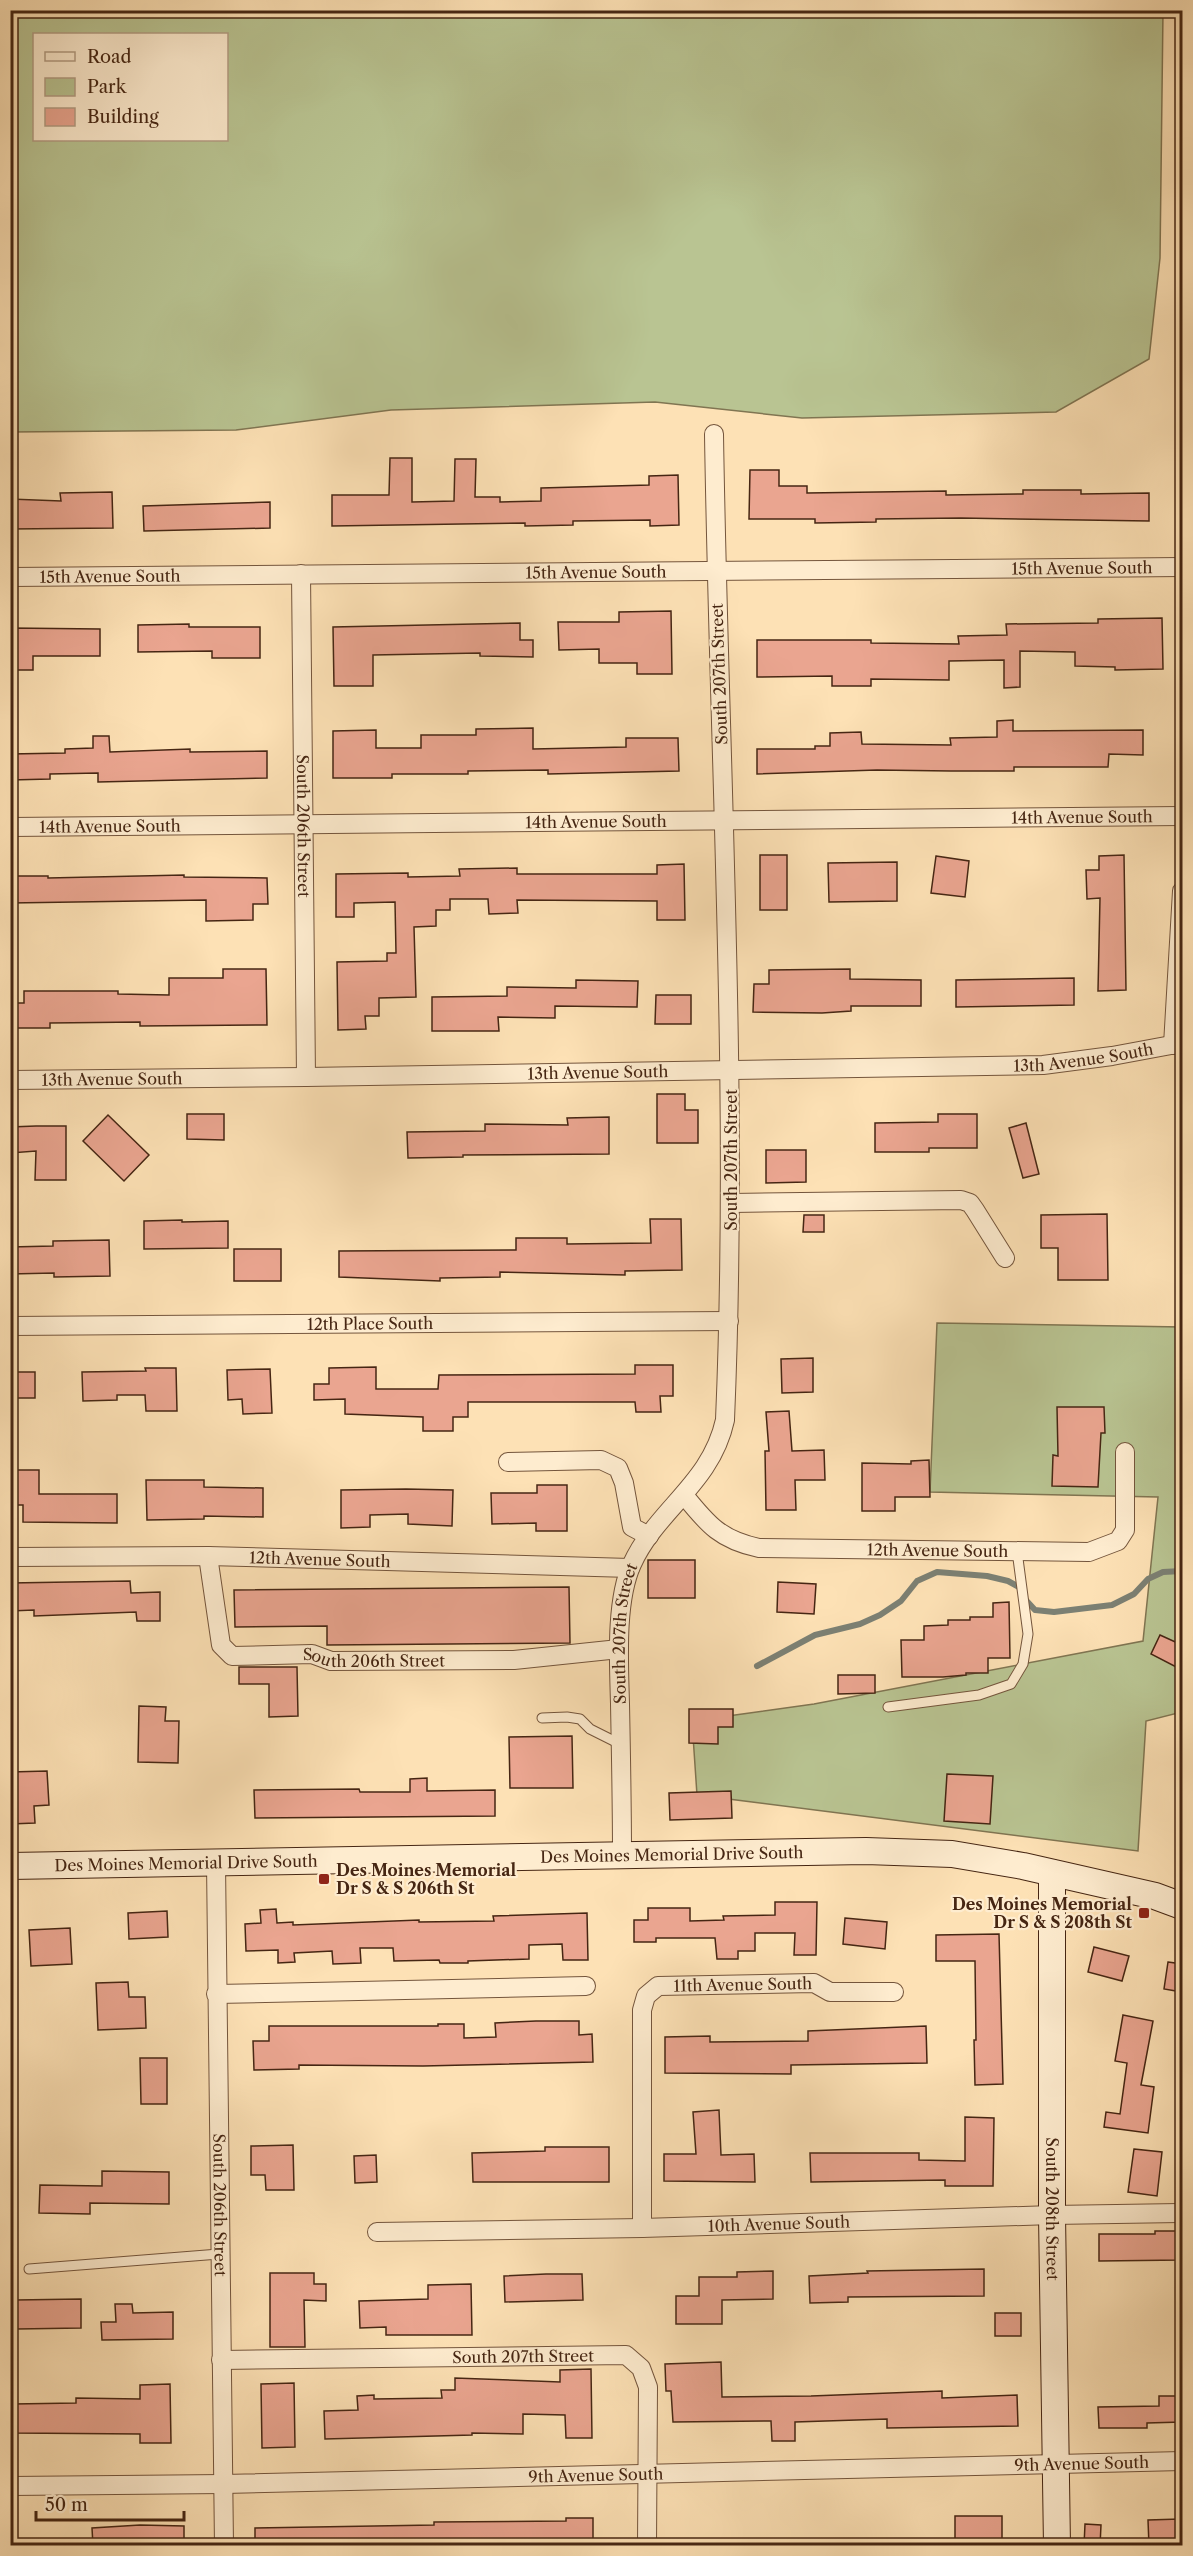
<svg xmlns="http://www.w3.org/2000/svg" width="1193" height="2556" font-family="'Libre Caslon Text',serif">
<rect width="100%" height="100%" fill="#fde1b5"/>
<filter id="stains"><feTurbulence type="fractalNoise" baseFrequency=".00333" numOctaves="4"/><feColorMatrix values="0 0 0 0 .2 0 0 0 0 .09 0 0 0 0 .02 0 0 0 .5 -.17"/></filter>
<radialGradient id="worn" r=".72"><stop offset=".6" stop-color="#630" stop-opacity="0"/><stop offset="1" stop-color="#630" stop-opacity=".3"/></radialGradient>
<g fill="#b9c492" stroke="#807552" stroke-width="1.5" fill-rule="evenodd">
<path d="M10,11h1153l-3,247 -11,101 -93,53 -254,6 -147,-16 -264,8 -155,20 -225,2zM34,34h192v106h-192z"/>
<polygon points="937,1323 1182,1327 1182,1712 1146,1721 1138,1851 697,1795 692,1721 814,1704 1143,1641 1158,1497 930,1492"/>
</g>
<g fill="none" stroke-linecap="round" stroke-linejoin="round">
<polyline stroke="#7c8073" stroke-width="6" points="757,1666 815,1635 860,1624 880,1615 901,1601 917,1581 937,1572 987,1576 1008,1581 1019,1587 1024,1598 1035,1610 1054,1612 1112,1605 1134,1594 1148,1579 1163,1572 1182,1571"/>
</g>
<g fill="#eaa590" stroke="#462613" stroke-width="1.5">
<polygon points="390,458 412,458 412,502 454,501 455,459 476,459 475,497 500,497 500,502 541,501 541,488 649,485 649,476 678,475 679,525 650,526 650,520 573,521 573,525 525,526 525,523 332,526 332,495 389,495"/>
<polygon points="750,470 779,470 779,486 807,486 807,493 946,491 946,495 1023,494 1023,490 1081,490 1081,494 1149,493 1149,521 961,518 876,519 876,522 815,523 815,519 749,519"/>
<polygon points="112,492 113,528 10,529 10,499 61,501 60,493"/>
<polygon points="270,502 270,528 144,531 143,506"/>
<polygon points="671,611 672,674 637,674 637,663 599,663 599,649 559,650 558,622 619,622 619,612"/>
<polygon points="1162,618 1163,669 1115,670 1115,667 1075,666 1075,652 1020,651 1020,687 1004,688 1004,660 949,661 949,680 871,679 871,686 832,686 832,676 757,677 757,640 871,640 871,643 959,644 958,636 1007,635 1006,624 1098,623 1098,619"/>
<polygon points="520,623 520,640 533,640 533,657 480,656 480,653 373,655 373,686 334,686 333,627"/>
<polygon points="189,624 189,627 260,627 260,658 212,658 212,651 138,652 138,625"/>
<polygon points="10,628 100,629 100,656 33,656 33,670 10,670"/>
<polygon points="1013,720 1013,731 1143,730 1143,755 1109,754 1108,767 1014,767 1014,771 951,771 877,770 757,774 757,749 815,749 815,746 830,746 830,733 861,732 862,744 951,745 950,738 997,737 997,721"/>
<polygon points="533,728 533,749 626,747 626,738 678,738 679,771 548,774 548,770 468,771 468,774 392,774 392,778 333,778 333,731 376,730 376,748 421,748 421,735 476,735 476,729"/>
<polygon points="93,736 109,736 110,752 190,749 190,752 267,751 267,778 98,782 98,773 50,774 50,779 10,780 10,754 65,753 65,749 93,748"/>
<rect x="760" y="855" width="27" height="55"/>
<polygon points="1124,855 1126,990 1098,991 1100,898 1087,899 1086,870 1099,870 1099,856"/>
<polygon points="936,856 969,861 965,897 931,893"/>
<polygon points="897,862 897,901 829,902 828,863"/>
<polygon points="684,864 685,920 657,920 657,901 517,900 518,913 489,914 488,899 450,899 450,910 436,910 436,926 414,927 416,997 379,998 379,1016 365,1016 366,1029 338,1030 337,962 387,961 387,953 396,953 395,902 354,903 354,917 336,917 336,874 408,873 408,877 460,876 459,869 517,868 517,874 657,874 657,865"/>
<polygon points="184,875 184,877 267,878 268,904 253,904 253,920 206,921 206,900 10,903 10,876 48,876 48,878"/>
<polygon points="223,969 266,969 267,1025 140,1026 140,1022 50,1023 50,1028 10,1028 10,1003 24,1003 24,991 118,991 118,994 169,995 169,978 223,978"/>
<polygon points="850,969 850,979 921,980 921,1006 851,1006 851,1011 822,1013 753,1012 754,984 769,984 769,970"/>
<polygon points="1074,978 1074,1005 956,1007 956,980"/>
<polygon points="576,980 638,981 637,1007 555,1006 555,1018 498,1017 499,1031 432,1031 432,997 507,996 507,987 576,988"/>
<polygon points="656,995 691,995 691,1024 655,1024"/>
<polygon points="657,1094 685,1094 685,1110 698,1110 698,1143 657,1143"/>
<polygon points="187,1114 224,1114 224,1140 187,1139"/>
<polygon points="938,1114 977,1114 977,1148 929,1148 929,1152 875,1152 875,1123 938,1122"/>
<polygon points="108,1115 149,1155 124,1181 83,1141"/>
<polygon points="609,1117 609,1154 463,1155 463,1157 408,1158 407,1132 485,1131 485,1124 568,1125 567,1118"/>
<polygon points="1026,1123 1039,1174 1023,1178 1009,1128"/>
<polygon points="36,1126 66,1126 66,1180 35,1180 36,1151 10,1153 10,1127"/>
<polygon points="766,1150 806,1150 806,1182 766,1183"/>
<polygon points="1107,1214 1108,1280 1058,1280 1058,1248 1041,1248 1041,1215"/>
<polygon points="804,1215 824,1215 824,1232 803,1232"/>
<polygon points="650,1219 681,1219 682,1270 625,1271 625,1275 500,1272 500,1277 440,1278 440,1281 339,1277 339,1251 516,1250 516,1238 567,1238 567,1244 651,1243"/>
<polygon points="182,1220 182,1222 228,1221 228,1248 144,1249 144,1221"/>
<polygon points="109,1240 110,1276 54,1277 54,1273 10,1274 10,1247 53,1246 53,1241"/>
<rect x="234" y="1249" width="47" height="32"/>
<polygon points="813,1358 813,1392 782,1393 781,1359"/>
<polygon points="635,1365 673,1365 673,1396 660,1396 661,1412 636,1412 635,1402 468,1402 468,1417 453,1417 453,1431 423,1431 423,1417 345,1414 345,1399 314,1400 314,1384 329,1384 329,1368 376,1367 376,1389 438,1389 439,1375 635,1374"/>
<polygon points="145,1368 176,1368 177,1411 146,1411 145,1395 117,1395 117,1400 83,1401 82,1372 146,1371"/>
<polygon points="270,1369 272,1413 243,1414 242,1399 228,1400 227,1370"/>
<rect x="10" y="1372" width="25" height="26"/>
<polygon points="1057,1407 1104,1407 1105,1433 1101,1433 1098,1487 1052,1486 1053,1455 1058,1456"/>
<polygon points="789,1411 792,1451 824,1450 825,1480 795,1480 796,1510 766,1510 765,1451 769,1451 766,1412"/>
<polygon points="929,1460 930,1497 895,1497 895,1511 862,1511 862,1463 911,1464 911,1461"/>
<polygon points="10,1470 39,1470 39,1494 117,1494 117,1523 23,1522 23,1505 10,1505"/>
<polygon points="146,1480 204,1480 204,1487 263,1488 263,1517 204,1516 204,1519 147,1520"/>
<polygon points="537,1485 567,1485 567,1531 536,1531 536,1523 492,1524 491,1493 537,1493"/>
<polygon points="406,1489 453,1490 452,1526 408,1524 408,1514 370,1515 370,1527 341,1528 341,1490"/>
<rect x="648" y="1560" width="47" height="38"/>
<polygon points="130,1581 131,1593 160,1592 160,1621 137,1621 136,1612 34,1616 34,1610 10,1611 10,1583"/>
<polygon points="778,1582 816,1584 814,1614 777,1612"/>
<polygon points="569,1587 570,1643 327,1645 327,1626 235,1627 234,1590"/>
<polygon points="1009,1602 1010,1658 988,1658 988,1673 966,1673 966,1675 943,1677 902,1677 901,1640 924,1640 924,1626 948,1625 948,1620 970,1620 970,1617 993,1617 993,1603"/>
<polygon points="1160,1635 1182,1645 1182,1670 1151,1654"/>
<polygon points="239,1667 297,1667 298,1716 269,1717 269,1684 239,1684"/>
<polygon points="838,1675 875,1675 875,1693 838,1694"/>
<polygon points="139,1706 166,1707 165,1721 179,1721 178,1763 138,1762"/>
<polygon points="689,1709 733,1709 733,1727 718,1727 718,1744 689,1743"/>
<polygon points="572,1736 573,1788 510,1788 509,1737"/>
<polygon points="47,1771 49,1805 34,1806 35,1823 10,1824 10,1772"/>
<polygon points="947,1774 993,1776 990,1824 944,1821"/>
<polygon points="427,1778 427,1791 495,1790 495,1816 255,1818 254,1790 359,1789 360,1792 410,1792 410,1779"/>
<polygon points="731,1791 732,1818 670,1820 669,1793"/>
<polygon points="775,1902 817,1902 816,1955 794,1955 795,1933 755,1933 755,1951 738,1951 738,1959 717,1959 715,1938 656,1938 656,1942 634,1942 634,1920 648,1920 648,1908 690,1908 690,1921 724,1920 723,1916 775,1915"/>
<polygon points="276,1909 277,1923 293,1922 293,1925 419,1920 419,1922 494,1921 493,1916 587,1913 588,1960 563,1960 562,1944 529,1945 529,1959 468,1961 468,1963 440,1963 439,1960 394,1961 393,1948 360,1948 361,1963 333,1964 332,1951 294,1953 295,1962 278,1963 278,1950 246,1951 245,1924 261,1923 260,1910"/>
<polygon points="167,1911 168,1937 129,1939 128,1913"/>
<polygon points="845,1918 887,1922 885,1949 843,1944"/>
<polygon points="70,1928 72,1964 31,1966 29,1930"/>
<polygon points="999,1934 1003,2084 975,2085 974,2040 976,2040 975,1961 936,1961 936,1935"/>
<polygon points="1094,1947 1129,1956 1122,1981 1088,1972"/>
<polygon points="1168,1962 1182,1964 1182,1992 1164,1989"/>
<polygon points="128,1982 129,1997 145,1997 146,2028 98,2030 96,1983"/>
<polygon points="1123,2015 1153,2021 1141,2085 1154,2087 1148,2133 1104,2127 1106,2112 1120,2114 1127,2063 1115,2061"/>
<polygon points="536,2021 579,2021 579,2035 592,2034 593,2062 423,2066 299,2065 299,2069 254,2070 253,2041 269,2041 269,2026 438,2026 438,2024 464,2024 464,2038 496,2037 495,2023"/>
<polygon points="926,2026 927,2063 791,2065 791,2074 665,2073 665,2037 710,2036 710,2042 808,2041 808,2031"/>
<polygon points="140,2058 167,2058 167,2104 141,2104"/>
<polygon points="719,2110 721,2155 754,2154 755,2182 664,2181 664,2154 696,2154 693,2112"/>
<polygon points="965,2117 994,2118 993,2186 945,2186 945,2180 811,2182 810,2153 919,2153 919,2160 965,2161"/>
<polygon points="293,2145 294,2190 266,2190 265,2175 251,2175 251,2146"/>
<polygon points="545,2147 609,2147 609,2182 473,2182 472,2153 545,2151"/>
<polygon points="1134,2149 1162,2152 1157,2196 1128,2192"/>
<polygon points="376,2155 377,2182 355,2183 354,2156"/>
<polygon points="102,2171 169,2172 169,2204 90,2203 90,2214 39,2213 40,2185 102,2186"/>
<polygon points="1155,2231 1182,2231 1182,2260 1099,2261 1099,2234 1155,2234"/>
<polygon points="984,2269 984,2296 848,2297 848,2302 810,2303 809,2276 868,2273 867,2271"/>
<polygon points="773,2271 773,2299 722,2300 722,2324 676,2324 676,2296 699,2296 699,2277 737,2277 737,2272"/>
<polygon points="270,2273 314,2273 314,2284 326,2284 326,2301 304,2300 305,2347 270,2347"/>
<polygon points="546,2274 582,2274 583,2300 505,2302 504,2276"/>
<polygon points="471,2284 472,2335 386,2335 386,2327 360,2328 359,2301 428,2299 428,2285"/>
<polygon points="81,2299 81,2328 17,2329 16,2300"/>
<polygon points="115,2304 132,2304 133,2313 173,2312 173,2339 102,2340 101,2322 116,2322"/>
<rect x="995" y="2313" width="26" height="23"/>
<polygon points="721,2362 722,2397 811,2396 942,2391 942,2398 1017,2395 1018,2426 887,2428 887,2419 795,2422 795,2441 772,2441 771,2421 673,2422 671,2391 666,2391 665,2364"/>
<polygon points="591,2369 592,2438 566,2438 565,2415 523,2414 523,2434 472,2433 472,2435 325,2439 324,2411 358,2410 357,2396 374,2395 374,2399 442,2398 441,2390 455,2390 455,2378 560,2382 560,2370"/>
<polygon points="294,2383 295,2447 262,2448 261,2384"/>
<polygon points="170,2384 171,2443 140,2443 140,2434 14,2433 13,2404 76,2403 76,2398 140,2399 140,2385"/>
<polygon points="1159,2396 1182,2396 1182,2422 1147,2423 1147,2428 1099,2428 1098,2407 1159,2406"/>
<rect x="955" y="2516" width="47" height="30"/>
<polygon points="566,2518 593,2518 593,2546 255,2546 255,2528 434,2525 434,2522 566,2521"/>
<polygon points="1180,2519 1181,2546 1149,2546 1148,2520"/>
<polygon points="1085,2524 1101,2525 1100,2546 1084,2546"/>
<polygon points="140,2525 184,2526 184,2546 93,2546 92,2528"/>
</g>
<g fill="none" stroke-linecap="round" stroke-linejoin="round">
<g stroke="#74553c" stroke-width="11">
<g id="lane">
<polyline points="888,1707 979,1695 1011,1684 1023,1664 1028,1634 1017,1551"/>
<polyline points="542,1718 567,1717 580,1719 590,1729 620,1744"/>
<polyline points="29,2269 219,2254"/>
</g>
</g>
<g stroke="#74553c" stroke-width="20">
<g id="street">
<path id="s1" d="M301,574l5,503"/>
<path id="s2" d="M10,577l1172,-10"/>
<path id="s3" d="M10,827l1172,-11"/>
<polyline points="1173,1045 1182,891"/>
<path id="s4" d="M10,1080l296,-3 737,-12 69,-9 70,-13"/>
<polyline points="732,1203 961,1200 970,1203 975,1210 1005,1258"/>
<path id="s5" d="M10,1326l719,-5"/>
<polyline points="508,1462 601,1460 618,1468 624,1483 632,1527 649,1536"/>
<path id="s6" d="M684,1495c24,30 37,45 75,53l330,4 29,-11 7,-11v-78"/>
<path id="s7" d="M208,1556l13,89 11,11 80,-2 19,7 183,-1 105,-11"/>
<path id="s8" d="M10,1557l198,-1 422,12"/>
<path id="s9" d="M622,1855c0,-50 -1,-101 -2,-151 -1,-40 -5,-103 12,-140 25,-55 79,-80 93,-144 14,-329 -6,-657 -11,-986"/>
<path id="s10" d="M216,1863l8,683"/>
<polyline points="216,1994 586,1986"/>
<path id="s11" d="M642,2228v-218l4,-14 12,-10 156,-3 16,9h64"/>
<path id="s12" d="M377,2232l265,-4 410,-13 128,-2"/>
<path id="s13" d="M221,2360l405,-5 15,13 7,19 -1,159"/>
<path id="s14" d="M10,2486l214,-2 958,-23"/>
</g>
</g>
<g stroke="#462613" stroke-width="28">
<g id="secondary">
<path id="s15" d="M10,1866l856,-15 86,3 71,12 132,30 27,10"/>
<path id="s16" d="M1052,1873v342l5,331"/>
</g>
</g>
<use href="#lane" stroke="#feeccf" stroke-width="9"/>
<use href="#street" stroke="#feeccf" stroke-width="18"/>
<use href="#secondary" stroke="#feeccf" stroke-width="26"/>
</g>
<g fill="#8f2418" stroke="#feeccf" stroke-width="2">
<rect x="318" y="1873" width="12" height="12" rx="3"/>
<rect x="1138" y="1907" width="12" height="12" rx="3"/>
</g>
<g text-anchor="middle" stroke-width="4.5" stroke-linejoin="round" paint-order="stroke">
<g font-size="16" fill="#462613" stroke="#feeccf">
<text dy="6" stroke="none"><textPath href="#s2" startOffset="1072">15th Avenue South</textPath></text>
<text dy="6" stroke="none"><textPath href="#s2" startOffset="586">15th Avenue South</textPath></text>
<text dy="6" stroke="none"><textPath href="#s2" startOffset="100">15th Avenue South</textPath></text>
<text transform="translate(719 674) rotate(-92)" y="6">South 207th Street</text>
<text dy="6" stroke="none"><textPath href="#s3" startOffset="1072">14th Avenue South</textPath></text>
<text dy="6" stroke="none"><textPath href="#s3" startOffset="586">14th Avenue South</textPath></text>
<text dy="6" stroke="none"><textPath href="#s3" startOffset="100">14th Avenue South</textPath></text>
<text dy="6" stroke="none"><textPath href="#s1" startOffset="252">South 206th Street</textPath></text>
<text dy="6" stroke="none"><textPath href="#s4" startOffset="1074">13th Avenue South</textPath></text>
<text dy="6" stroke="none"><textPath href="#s4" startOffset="588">13th Avenue South</textPath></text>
<text dy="6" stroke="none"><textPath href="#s4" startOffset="102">13th Avenue South</textPath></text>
<text transform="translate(731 1160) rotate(-90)" y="6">South 207th Street</text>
<text dy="6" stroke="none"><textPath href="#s5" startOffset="360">12th Place South</textPath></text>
<text dy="6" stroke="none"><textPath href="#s6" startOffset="273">12th Avenue South</textPath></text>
<text dy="6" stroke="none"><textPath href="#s8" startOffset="310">12th Avenue South</textPath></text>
<text dy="6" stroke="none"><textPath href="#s9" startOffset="222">South 207th Street</textPath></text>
<text dy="6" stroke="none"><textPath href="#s7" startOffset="248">South 206th Street</textPath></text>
<text dy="6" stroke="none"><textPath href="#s15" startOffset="662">Des Moines Memorial Drive South</textPath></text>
<text dy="6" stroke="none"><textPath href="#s15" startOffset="176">Des Moines Memorial Drive South</textPath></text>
<text dy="6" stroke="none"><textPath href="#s11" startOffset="333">11th Avenue South</textPath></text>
<text dy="6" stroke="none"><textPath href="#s10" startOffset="342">South 206th Street</textPath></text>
<text dy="6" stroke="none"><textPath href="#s16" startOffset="336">South 208th Street</textPath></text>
<text dy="6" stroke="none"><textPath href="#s12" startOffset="402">10th Avenue South</textPath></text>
<text dy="6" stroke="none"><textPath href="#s13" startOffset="302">South 207th Street</textPath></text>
<text dy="6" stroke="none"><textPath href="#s14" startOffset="1072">9th Avenue South</textPath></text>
<text dy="6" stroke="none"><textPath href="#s14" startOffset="586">9th Avenue South</textPath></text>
</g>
<g font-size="16" font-weight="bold" fill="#462613" stroke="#feeccf" text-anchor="start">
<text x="336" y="1876">Des Moines Memorial<tspan x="336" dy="18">Dr S &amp; S 206th St</tspan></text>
<text x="1132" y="1910" text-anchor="end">Des Moines Memorial<tspan x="1132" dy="18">Dr S &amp; S 208th St</tspan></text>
</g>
</g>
<rect width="1193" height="2556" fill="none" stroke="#fde1b5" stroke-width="36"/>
<rect x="12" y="12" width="1169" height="2532" fill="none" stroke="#462613" stroke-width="3"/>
<rect x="18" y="18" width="1157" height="2520" fill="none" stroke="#462613" stroke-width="1.5"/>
<rect x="33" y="33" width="195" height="108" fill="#feeccf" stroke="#b49d84" stroke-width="1.5"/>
<rect x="45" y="52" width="30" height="9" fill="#feeccf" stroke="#b49d84" stroke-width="1.5"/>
<text x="87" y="63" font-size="18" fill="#462613">Road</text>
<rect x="45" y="78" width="30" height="18" fill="#b9c492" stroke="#b49d84" stroke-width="1.5"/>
<text x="87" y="93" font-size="18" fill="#462613">Park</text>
<rect x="45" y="108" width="30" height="18" fill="#eaa590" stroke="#b49d84" stroke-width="1.5"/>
<text x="87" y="123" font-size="18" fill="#462613">Building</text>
<path d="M36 2511v9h148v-9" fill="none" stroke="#462613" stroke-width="3"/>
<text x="45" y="2511" font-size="18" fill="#462613" stroke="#feeccf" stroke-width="4.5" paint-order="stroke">50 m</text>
<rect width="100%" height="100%" filter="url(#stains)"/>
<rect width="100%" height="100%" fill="url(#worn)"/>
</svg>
